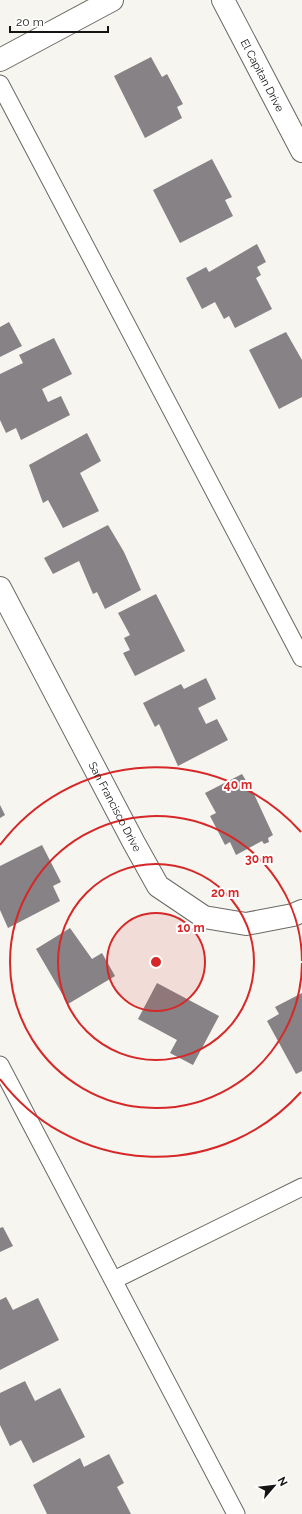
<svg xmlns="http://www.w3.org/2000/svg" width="302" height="1514" font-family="Raleway,sans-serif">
<rect width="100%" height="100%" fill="#f6f5ef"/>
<g fill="#878286">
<polygon points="151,57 162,77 167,74 183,104 177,107 182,118 145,138 114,76"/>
<polygon points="212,159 232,197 225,200 233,216 180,243 153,190"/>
<polygon points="257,244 266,262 257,267 261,275 256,278 272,309 235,328 229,316 224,319 215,302 202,309 186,278 206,267 209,272"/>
<polygon points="9,322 22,346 0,357 0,327"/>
<polygon points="286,332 302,360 302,397 279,409 249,350"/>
<polygon points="54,338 72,374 42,389 48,402 61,396 70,415 21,440 16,428 6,433 0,420 0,374 23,363 19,355"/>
<polygon points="87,433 101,461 80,473 99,511 63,528 48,500 43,503 29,465"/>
<polygon points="108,525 124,552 141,590 105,609 97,592 93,594 79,561 53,574 44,558"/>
<polygon points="156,594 185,651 135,676 123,653 130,650 124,638 130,635 118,613"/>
<polygon points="206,678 216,699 198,708 206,724 217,719 228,740 178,766 159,724 155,727 143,703 181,684 184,689"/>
<polygon points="242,774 254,794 273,835 268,838 269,842 264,844 262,841 236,855 230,842 225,845 210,816 216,813 205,793"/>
<polygon points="0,805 5,815 0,818"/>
<polygon points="42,845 61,882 53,886 60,901 8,928 0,910 0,866"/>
<polygon points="70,928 92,959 102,953 115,976 68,1004 36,949"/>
<polygon points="157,983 219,1016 193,1065 170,1053 177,1040 138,1019"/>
<polygon points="302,993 302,1071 296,1074 267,1021 279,1014 275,1007"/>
<polygon points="3,1227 13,1246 0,1252 0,1228"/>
<polygon points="6,1297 13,1310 38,1298 59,1340 0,1370 0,1300"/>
<polygon points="25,1381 35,1401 60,1388 85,1437 33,1463 21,1440 10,1446 0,1425 0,1393"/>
<polygon points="109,1454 124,1483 117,1487 131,1514 47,1514 33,1485 80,1458 84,1467"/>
</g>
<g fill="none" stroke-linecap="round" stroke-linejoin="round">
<g stroke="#6a6964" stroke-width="19">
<g id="service">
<polyline points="0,84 302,658"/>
<polyline points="0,1065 236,1514"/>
<polyline points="114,1280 302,1187"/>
</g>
</g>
<g stroke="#6a6964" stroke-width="24">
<g id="minor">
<path id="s1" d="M223,0l79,151"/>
<polyline points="0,60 112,0"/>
<path id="s2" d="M0,588l134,255 24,43 46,31 42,7 47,-9 9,-4"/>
</g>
</g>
<use href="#service" stroke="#fff" stroke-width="17"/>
<use href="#minor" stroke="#fff" stroke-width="22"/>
</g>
<circle cx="156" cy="962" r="49" fill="#d62828" fill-opacity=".12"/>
<g fill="none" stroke="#d62828" stroke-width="2">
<circle cx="156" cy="962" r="49"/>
<circle cx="156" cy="962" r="98"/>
<path d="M302 963A146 146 0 1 1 302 961"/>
<path d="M301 1092A195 195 0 0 1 0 1079M0 845A195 195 0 0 1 301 832"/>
</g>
<g text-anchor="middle" stroke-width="4" stroke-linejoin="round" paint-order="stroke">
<g font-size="11" fill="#141412" stroke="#fff">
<text dy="4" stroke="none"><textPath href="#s1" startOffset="85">El Capitan Drive</textPath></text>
<text dy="4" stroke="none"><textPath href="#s2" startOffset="247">San Francisco Drive</textPath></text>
</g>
</g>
<circle cx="156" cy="962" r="6" fill="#d62828" stroke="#fff" stroke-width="2"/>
<g font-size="12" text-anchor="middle" font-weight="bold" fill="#d62828" stroke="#fff" stroke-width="4" stroke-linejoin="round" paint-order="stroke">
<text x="238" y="789">40 m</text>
<text x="259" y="863">30 m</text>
<text x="225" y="897">20 m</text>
<text x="191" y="932">10 m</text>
</g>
<g transform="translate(274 1486) rotate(62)" stroke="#ffffff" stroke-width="3" paint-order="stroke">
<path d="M0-3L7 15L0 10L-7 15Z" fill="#141412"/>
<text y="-6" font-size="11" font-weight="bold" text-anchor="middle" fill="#141412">N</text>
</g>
<path d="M10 26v6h98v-6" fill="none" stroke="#141412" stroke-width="2"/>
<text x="16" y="26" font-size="12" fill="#141412" stroke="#ffffff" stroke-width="3" paint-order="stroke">20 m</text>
</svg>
